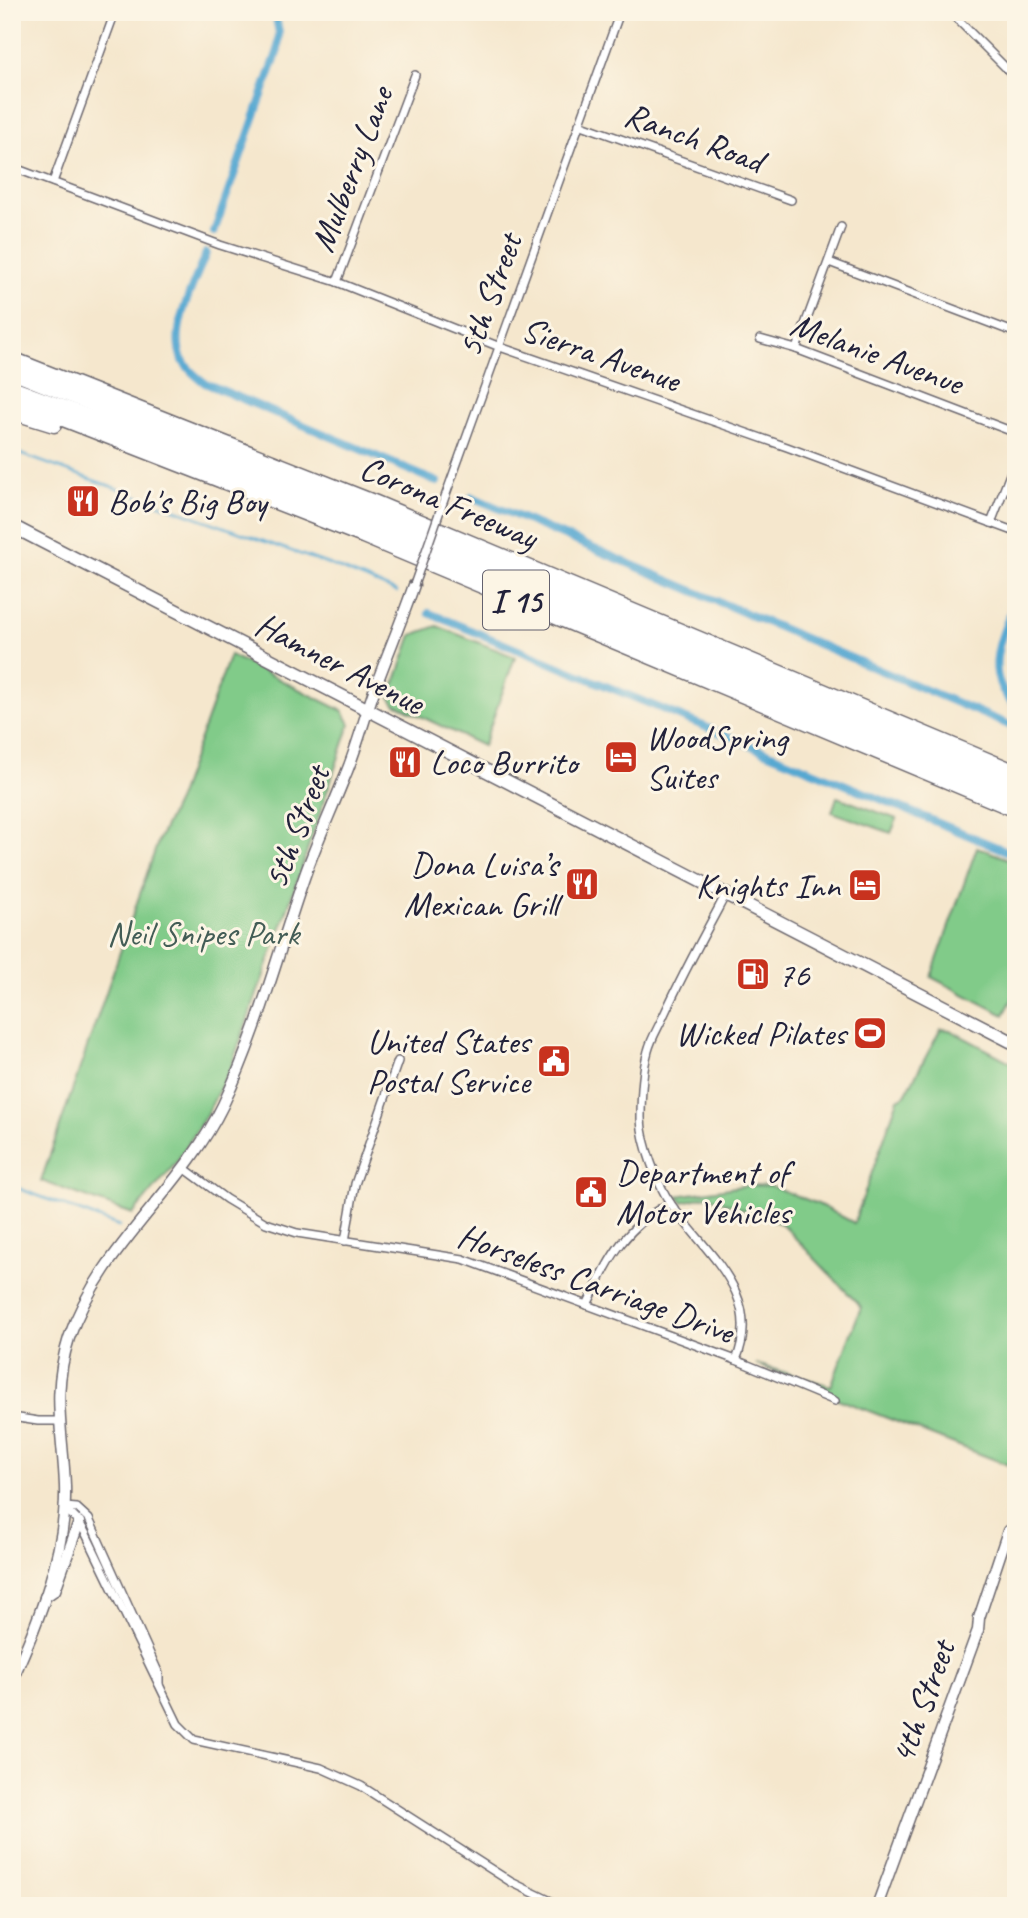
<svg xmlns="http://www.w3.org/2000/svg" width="1028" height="1918" font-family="Caveat,sans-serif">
<rect width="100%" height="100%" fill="#fcf5e5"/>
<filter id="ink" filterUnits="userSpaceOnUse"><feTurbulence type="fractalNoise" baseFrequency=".0143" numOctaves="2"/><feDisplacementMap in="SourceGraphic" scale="14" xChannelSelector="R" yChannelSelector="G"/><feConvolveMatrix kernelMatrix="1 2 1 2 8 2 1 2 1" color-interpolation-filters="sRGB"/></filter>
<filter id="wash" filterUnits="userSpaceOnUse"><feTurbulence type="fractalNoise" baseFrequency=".00686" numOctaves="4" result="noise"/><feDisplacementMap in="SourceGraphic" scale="28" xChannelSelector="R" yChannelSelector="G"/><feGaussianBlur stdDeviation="1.57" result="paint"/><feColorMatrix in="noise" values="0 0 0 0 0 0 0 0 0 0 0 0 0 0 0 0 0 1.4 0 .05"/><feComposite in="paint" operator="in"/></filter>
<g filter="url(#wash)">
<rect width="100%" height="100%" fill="#f5e7cd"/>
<g fill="#81cb89" stroke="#527662" stroke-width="2">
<polygon points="437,626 515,657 483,746 395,704 390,697 412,635"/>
<polygon points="230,655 343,711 350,724 284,919 230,1069 205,1117 176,1163 133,1214 41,1181 159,839 178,799"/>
<polygon points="837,797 897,819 891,833 832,812"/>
<polygon points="977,847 1016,862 1016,992 1004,1015 931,977"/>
<polygon points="941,1029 950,1030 1016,1065 1016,1468 838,1399 838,1397 756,1364 831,1386 861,1307 782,1224 707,1196 683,1202 677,1196 749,1185 771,1186 818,1204 854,1223 898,1099 905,1095"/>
</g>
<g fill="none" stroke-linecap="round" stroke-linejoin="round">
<g stroke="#56a8d1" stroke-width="2.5">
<polyline points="268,12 276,22"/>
<polyline points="12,451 336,567 397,592"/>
<polyline points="12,1186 119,1226"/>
</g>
<g stroke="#56a8d1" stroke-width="8">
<polyline points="214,232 278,50 279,33 275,12"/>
<path d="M206,253c-11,29 -37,75 -24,106 5,10 14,17 23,24l232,99"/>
<polyline points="472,497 1016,728"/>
<path d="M1016,598c-14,39 -36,76 0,109"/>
<polyline points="429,613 1016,855"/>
</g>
</g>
</g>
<g filter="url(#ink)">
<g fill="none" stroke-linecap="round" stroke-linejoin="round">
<g stroke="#6c676e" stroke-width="10">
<g id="street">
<polyline points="950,12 1016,78"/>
<polyline points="579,124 791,200"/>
<polyline points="12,167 220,245 337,282 500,347 787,447 1016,532"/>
<polyline points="53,182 115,12"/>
<polyline points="829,262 1016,333"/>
<polyline points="337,282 415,75"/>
<polyline points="760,339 796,349 1016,433"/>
<polyline points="796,349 841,227"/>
<polyline points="441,508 620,12"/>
<polyline points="991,523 1016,459"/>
<path d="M726,894c-22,41 -44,81 -63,123 -5,11 -12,22 -15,34 -6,21 -7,46 -7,68 1,24 16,65 30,85 33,48 93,89 65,156"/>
<polyline points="184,1168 226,1199 266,1223 297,1233 463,1259 736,1360 835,1401"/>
<polyline points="345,1241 355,1184 398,1061"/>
<path d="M587,1305c23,-47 36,-77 83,-102"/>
<polyline points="12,1417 38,1421 58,1421"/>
<polyline points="64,1507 79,1522 86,1534 178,1724 194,1740 321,1768 361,1786 511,1882 561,1906"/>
<polyline points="65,1507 77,1508 89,1519 159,1674 159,1684"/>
</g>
</g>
<g stroke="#6c676e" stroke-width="13">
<g id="secondary">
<polyline points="45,1597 55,1590 79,1522"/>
<path d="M12,1680c26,-57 55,-130 53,-194 -2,-55 -14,-92 4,-148 31,-91 113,-148 154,-233 35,-73 55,-153 82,-230 12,-34 27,-66 40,-99 12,-28 19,-57 29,-85 13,-36 28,-71 40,-106"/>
<polyline points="877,1906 978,1630 979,1618 1008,1531 1012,1528 1016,1518"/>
</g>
</g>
<g stroke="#6c676e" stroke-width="15">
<polyline id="primary" points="12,526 1016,1044"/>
</g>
<g stroke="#6c676e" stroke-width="17">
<g id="highway">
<polyline points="12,359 376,503 1016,772"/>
<polyline points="12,372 391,523 1016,786"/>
<path d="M12,388c339,126 670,269 1004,408"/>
<polyline points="12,399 363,536 1016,810"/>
<polyline points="12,412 54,425"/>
</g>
</g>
<use href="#street" stroke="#fff" stroke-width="7"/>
<use href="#secondary" stroke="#fff" stroke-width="10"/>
<use href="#primary" stroke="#fff" stroke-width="12"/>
<use href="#highway" stroke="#fff" stroke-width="14"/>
<g stroke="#6c676e" stroke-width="10" stroke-linecap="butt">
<polyline id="street-bridge" points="414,585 441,508"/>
</g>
<use href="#street-bridge" stroke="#fff" stroke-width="7"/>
</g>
</g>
<defs>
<g id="restaurant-square" transform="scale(1.75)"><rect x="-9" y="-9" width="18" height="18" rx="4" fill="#c8321e" stroke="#fcf5e5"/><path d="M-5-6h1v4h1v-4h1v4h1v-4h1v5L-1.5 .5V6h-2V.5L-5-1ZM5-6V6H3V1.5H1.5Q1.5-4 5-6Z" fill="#fff"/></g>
<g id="hotel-square" transform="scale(1.75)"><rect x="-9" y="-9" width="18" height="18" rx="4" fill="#c8321e" stroke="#fcf5e5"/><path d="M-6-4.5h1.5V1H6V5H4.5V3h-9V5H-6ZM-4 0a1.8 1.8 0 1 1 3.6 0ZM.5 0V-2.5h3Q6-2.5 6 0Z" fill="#fff"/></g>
<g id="fuel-square" transform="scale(1.75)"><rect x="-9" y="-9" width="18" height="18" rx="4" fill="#c8321e" stroke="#fcf5e5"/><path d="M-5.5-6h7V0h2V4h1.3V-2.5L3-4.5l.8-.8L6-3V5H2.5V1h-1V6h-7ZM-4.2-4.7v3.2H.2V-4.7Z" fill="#fff"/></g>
<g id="stadium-square" transform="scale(1.75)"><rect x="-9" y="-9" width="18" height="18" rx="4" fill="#c8321e" stroke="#fcf5e5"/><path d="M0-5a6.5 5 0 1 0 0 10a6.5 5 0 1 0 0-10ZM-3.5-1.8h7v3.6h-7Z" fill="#fff"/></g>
<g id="civic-square" transform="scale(1.75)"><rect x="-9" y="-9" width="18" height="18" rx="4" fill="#c8321e" stroke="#fcf5e5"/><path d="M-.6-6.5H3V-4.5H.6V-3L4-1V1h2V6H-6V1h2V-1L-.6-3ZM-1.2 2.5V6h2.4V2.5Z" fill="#fff"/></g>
</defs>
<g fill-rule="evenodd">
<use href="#restaurant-square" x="83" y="501"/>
<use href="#hotel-square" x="621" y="757"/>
<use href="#restaurant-square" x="405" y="762"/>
<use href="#restaurant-square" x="582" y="884"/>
<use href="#hotel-square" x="865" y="885"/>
<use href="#fuel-square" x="753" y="974"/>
<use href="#stadium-square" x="870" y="1033"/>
<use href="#civic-square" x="554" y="1061"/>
<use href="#civic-square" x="591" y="1192"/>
</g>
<g text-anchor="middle" stroke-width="6" stroke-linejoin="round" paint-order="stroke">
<rect fill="#fcf5e5" stroke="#63616e" stroke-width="2" x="483" y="570.5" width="66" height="59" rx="5"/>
<g font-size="33" font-weight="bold" fill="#22223b">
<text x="516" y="612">I 15</text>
</g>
<g font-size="35" fill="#22223b" stroke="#fcf5e5">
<text transform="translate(694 137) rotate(20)" y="12">Ranch Road</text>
<text transform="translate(351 169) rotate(-69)" y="12">Mulberry Lane</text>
<text transform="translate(489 295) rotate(-70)" y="12">5th Street</text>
<text transform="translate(877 353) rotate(20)" y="12">Melanie Avenue</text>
<text transform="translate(601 354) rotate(19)" y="12">Sierra Avenue</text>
<text transform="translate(449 502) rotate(23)" y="12">Corona Freeway</text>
<text transform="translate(340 663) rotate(27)" y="12">Hamner Avenue</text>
<text transform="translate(296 827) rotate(-69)" y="12">5th Street</text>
<text transform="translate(596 1283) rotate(20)" y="12">Horseless Carriage Drive</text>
<text transform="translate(922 1702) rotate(-70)" y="12">4th Street</text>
</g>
<g font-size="35" fill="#22223b" stroke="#fcf5e5" text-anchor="start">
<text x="108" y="513">Bob's Big Boy</text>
<text x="646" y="749">WoodSpring<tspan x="646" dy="40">Suites</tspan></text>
<text x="430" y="774">Loco Burrito</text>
<text x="558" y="876" text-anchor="end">Dona Luisa’s<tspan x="558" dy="40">Mexican Grill</tspan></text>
<text x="840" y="897" text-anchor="end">Knights Inn</text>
<text x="778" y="986">76</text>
<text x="846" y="1045" text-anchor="end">Wicked Pilates</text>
<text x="530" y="1053" text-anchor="end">United States<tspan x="530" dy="40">Postal Service</tspan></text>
<text x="616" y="1184">Department of<tspan x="616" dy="40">Motor Vehicles</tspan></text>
</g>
<g font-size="35" fill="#435d56" stroke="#fcf5e5">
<text x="203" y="945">Neil Snipes Park</text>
</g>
</g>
<rect width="1028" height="1918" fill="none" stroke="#fcf5e5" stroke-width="42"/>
</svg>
